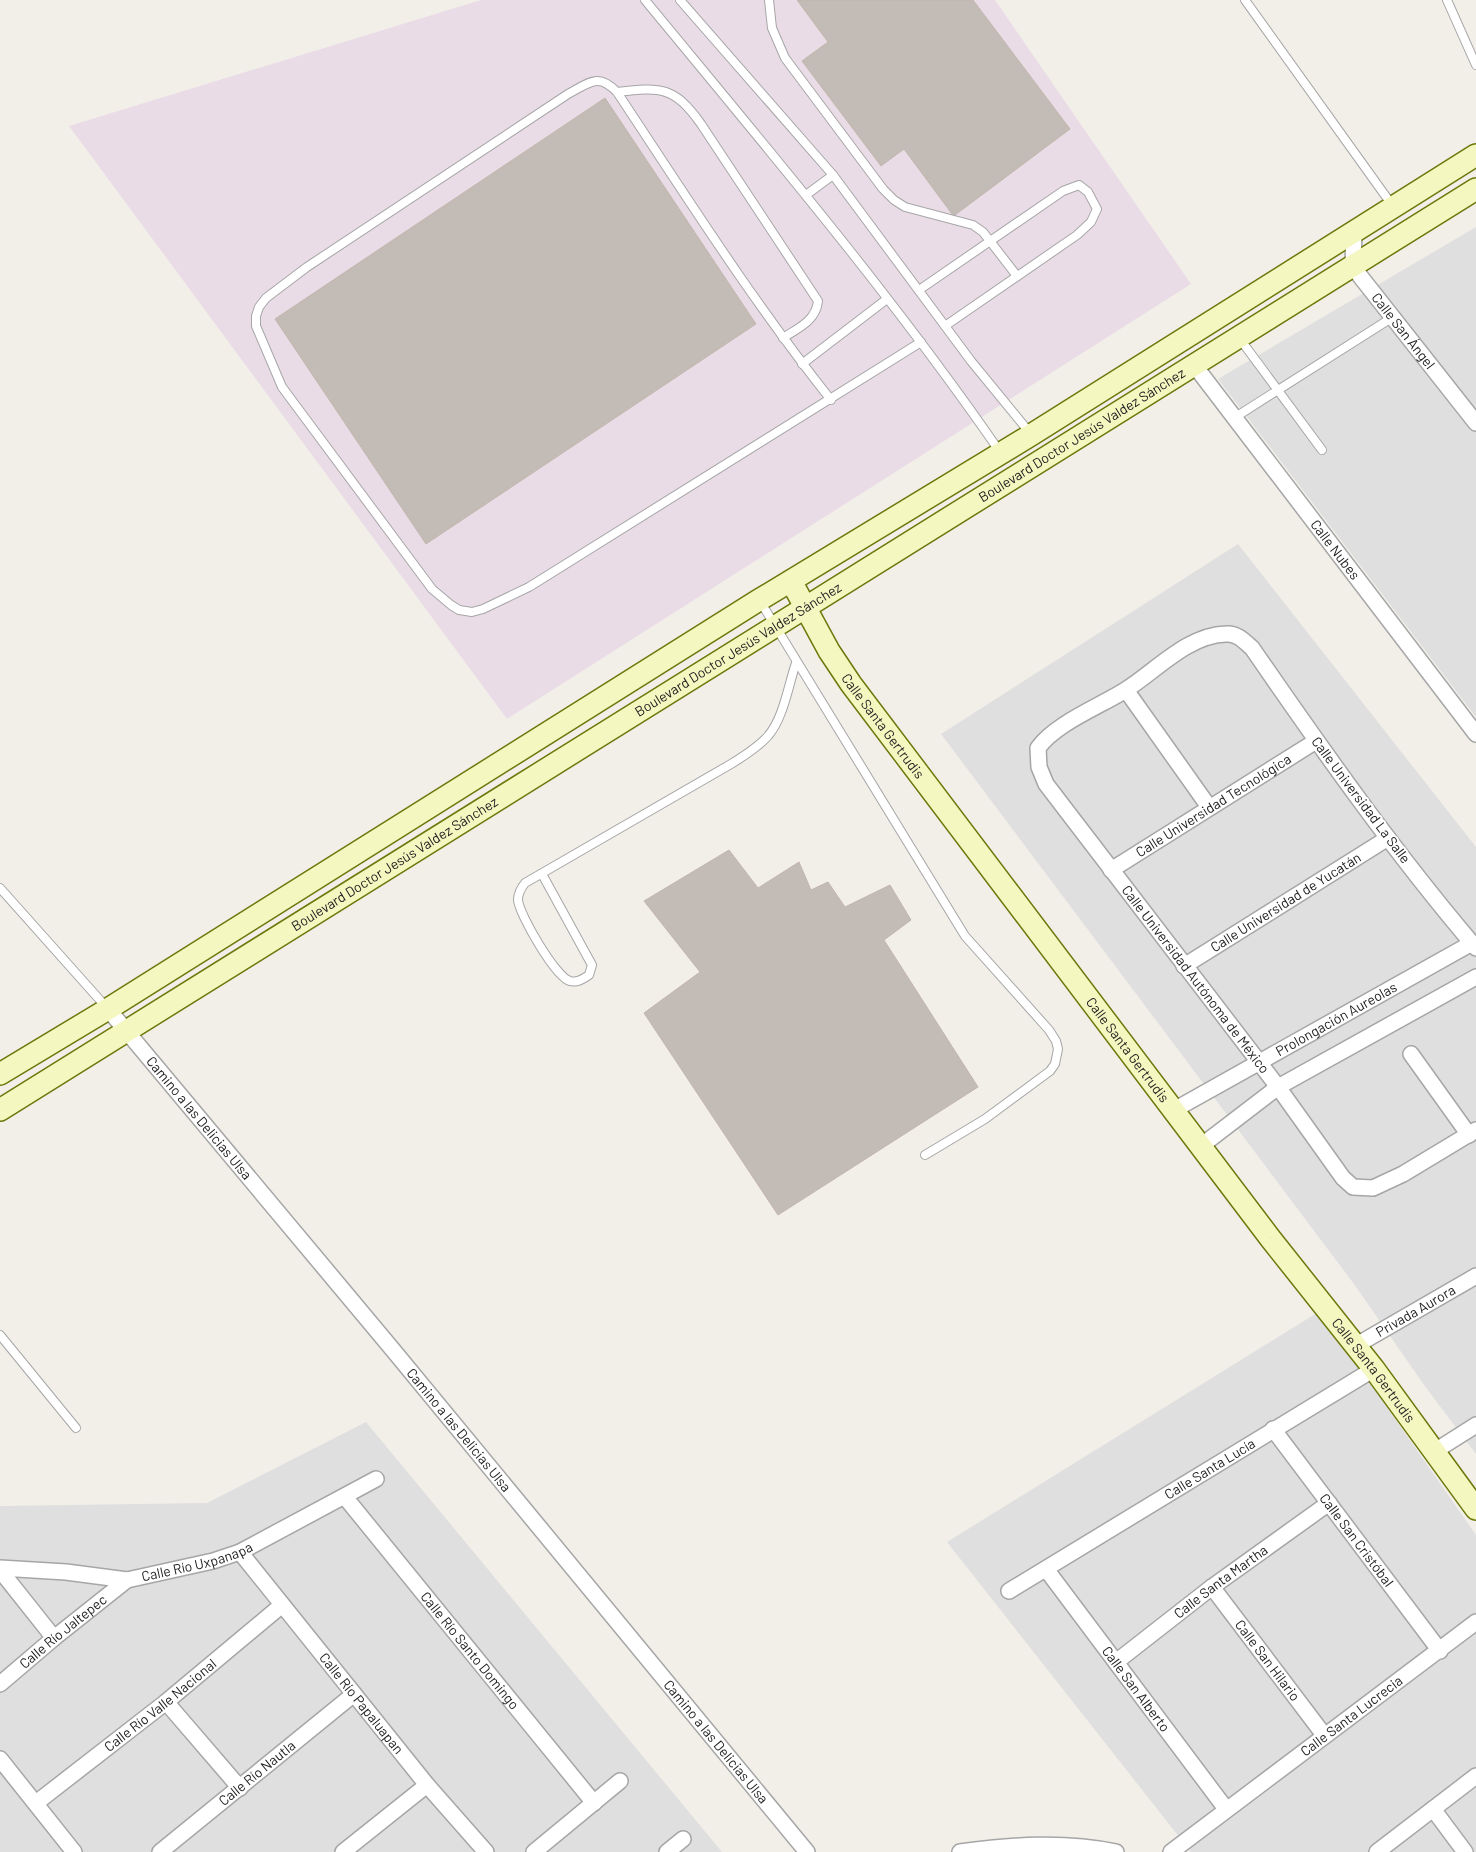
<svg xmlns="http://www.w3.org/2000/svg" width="1476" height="1852" font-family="Barlow,sans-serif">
<rect width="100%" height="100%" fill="#f2efe9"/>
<g fill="#e0dfdf">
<polygon points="1476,227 1476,717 1218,379"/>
<polygon points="1238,544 1476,847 1476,1454 1424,1385 1354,1284 941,734"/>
<polygon points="1320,1311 1476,1535 1476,1852 1191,1852 947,1542"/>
<polygon points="366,1422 722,1852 0,1852 0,1506 207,1503"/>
</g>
<polygon fill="#eadce7" points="481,0 995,0 1191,284 507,719 69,126"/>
<g fill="#c2bbb6" stroke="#c3b6ac">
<polygon points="797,0 973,0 1070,129 955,215 952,214 904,149 881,166 802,61 828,42"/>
<polygon points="605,98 756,324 426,544 275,319"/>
<polygon points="729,850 758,888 799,862 811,890 828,882 845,907 890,885 911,920 884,940 978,1087 778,1215 644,1013 700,972 644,901"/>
</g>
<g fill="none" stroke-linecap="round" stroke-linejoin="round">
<g stroke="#a6a6a6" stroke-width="10">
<g id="lane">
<path d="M645,0c122,148 246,294 355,452"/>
<polyline points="680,0 833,175 971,361 1030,433"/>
<polyline points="769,0 772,28 785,58 883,189 894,200 905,207 973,225 983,232 1017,276"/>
<polyline points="1245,0 1392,205"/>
<polyline points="1447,0 1476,65"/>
<path d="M617,92c44,-5 57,-6 84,32l117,177c-2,20 -20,27 -35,37"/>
<polyline points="806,195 833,175"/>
<polyline points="919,290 1063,191 1079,185 1088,192 1097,209 1091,222 1077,235 945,326"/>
<polyline points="1240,339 1322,450"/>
<polyline points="802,364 887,299"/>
<path d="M831,400c-78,-98 -145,-204 -214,-308 -19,-20 -28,-9 -49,2l-261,173 -41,31 -7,9 -3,9v10l26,61 150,202 19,16 8,5 13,2 11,-3 46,-22 392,-245"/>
<polyline points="1234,418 1393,317"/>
<polyline points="760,601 965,936 1049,1030 1056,1041 1058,1049 1055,1064 1050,1071 985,1119 925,1155"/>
<path d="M542,874l50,91 -3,10c-6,4 -12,8 -19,6 -14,-3 -51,-67 -52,-81 0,-7 3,-12 7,-17l206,-119c13,-8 27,-17 37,-28 16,-19 20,-50 28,-73"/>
<polyline points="0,888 107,1008"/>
<polyline points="0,1335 76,1428"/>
</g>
</g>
<g stroke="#a6a6a6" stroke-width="18">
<g id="street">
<path id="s1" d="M1354,232l-1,33 7,11 116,147"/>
<path id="s2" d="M1195,366l281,368"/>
<polyline points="1126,690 1209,807"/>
<path id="s3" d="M1111,870l205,-129"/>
<path id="s4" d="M1476,948c-81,-95 -153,-197 -224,-300 -8,-7 -15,-15 -26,-14 -39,1 -71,38 -102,57 -26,16 -69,33 -86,57l1,19 7,17 232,303 65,91 10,9 20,1 30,-14 73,-44"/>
<path id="s5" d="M1184,966l204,-128"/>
<path id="s6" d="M108,1009l285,341 414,502"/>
<polyline points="1411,1054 1469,1135"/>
<path id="s7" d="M1174,1110l298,-167"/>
<polyline points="1201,1146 1278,1087 1476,977"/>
<path id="s8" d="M1355,1346l121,-70"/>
<path id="s9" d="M1273,1429l167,222"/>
<polyline points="1435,1451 1476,1425"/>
<path id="s10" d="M345,1497l249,306"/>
<path id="s11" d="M240,1552l187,233 59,67"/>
<path id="s12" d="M0,1568l66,4 61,8 86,-19 27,-9 136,-73"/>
<path id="s13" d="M1046,1569l180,240"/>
<polyline points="0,1570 54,1638"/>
<path id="s14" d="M1212,1587l112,148"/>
<path id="s15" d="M1009,1591l365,-222"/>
<path id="s16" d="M1116,1662l96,-75 117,-84"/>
<path id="s17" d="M0,1684l54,-46 73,-58"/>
<polyline points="166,1702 240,1788"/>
<polyline points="0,1759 74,1852"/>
<path id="s18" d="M36,1803l130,-101 116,-97"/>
<polyline points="1433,1809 1465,1852"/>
<path id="s19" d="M160,1852l194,-158"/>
<polyline points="343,1852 427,1785"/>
<polyline points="534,1852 620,1781"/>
<polyline points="667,1852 683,1839"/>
<path d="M960,1852c52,-7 104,-11 156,0"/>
<path id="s20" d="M1171,1852l305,-230"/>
<polyline points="1377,1852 1476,1776"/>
</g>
</g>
<g stroke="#6c780a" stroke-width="24">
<g id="secondary">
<path id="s21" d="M791,581l38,70 22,33 419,554 104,131 102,140"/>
<polyline points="0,1074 108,1009 759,600 1031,435 1476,155"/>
<path id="s22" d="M0,1110l1476,-921"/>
</g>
</g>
<use href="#lane" stroke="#fff" stroke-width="8"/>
<use href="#street" stroke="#fff" stroke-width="15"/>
<use href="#secondary" stroke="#f5f7c1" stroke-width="21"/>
</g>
<g text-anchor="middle" stroke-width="4" stroke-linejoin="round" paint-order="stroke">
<g font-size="14" fill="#222" stroke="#fff">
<text dy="5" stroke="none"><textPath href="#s1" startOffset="116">Calle San Ángel</textPath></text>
<text dy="5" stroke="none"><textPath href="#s22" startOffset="1275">Boulevard Doctor Jesús Valdez Sánchez</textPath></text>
<text dy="5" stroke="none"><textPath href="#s2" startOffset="231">Calle Nubes</textPath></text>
<text dy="5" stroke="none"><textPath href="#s22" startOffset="870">Boulevard Doctor Jesús Valdez Sánchez</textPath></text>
<text dy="5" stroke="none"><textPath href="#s21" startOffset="172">Calle Santa Gertrudis</textPath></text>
<text transform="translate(1361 800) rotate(53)" y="5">Calle Universidad La Salle</text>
<text dy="5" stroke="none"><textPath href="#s3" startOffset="121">Calle Universidad Tecnológica</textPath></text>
<text dy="5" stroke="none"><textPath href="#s22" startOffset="465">Boulevard Doctor Jesús Valdez Sánchez</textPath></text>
<text dy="5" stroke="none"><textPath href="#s5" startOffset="120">Calle Universidad de Yucatán</textPath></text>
<text dy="5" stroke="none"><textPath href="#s4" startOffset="911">Calle Universidad Autónoma de México</textPath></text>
<text dy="5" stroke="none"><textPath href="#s7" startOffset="186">Prolongación Aureolas</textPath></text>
<text dy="5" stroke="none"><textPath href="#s21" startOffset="578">Calle Santa Gertrudis</textPath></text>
<text dy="5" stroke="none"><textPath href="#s6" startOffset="142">Camino a las Delicias Ulsa</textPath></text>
<text dy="5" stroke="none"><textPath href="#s8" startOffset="70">Privada Aurora</textPath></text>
<text dy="5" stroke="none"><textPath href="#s21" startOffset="982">Calle Santa Gertrudis</textPath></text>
<text dy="5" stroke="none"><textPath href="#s6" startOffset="548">Camino a las Delicias Ulsa</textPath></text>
<text dy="5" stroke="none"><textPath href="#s15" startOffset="235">Calle Santa Lucía</textPath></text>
<text dy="5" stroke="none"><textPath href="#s9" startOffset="139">Calle San Cristóbal</textPath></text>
<text dy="5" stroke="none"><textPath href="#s12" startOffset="200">Calle Río Uxpanapa</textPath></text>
<text dy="5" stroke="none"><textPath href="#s16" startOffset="132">Calle Santa Martha</textPath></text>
<text dy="5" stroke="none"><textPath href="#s17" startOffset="82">Calle Río Jaltepec</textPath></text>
<text dy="5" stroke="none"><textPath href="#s10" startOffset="198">Calle Río Santo Domingo</textPath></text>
<text dy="5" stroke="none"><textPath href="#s14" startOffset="92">Calle San Hilario</textPath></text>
<text dy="5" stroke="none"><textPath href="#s13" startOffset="150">Calle San Alberto</textPath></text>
<text dy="5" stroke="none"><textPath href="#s11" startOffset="194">Calle Río Papaluapan</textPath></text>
<text dy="5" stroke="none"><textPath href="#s18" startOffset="158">Calle Río Valle Nacional</textPath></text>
<text dy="5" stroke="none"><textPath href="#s20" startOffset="226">Calle Santa Lucrecia</textPath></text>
<text dy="5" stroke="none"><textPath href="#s6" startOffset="952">Camino a las Delicias Ulsa</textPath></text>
<text dy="5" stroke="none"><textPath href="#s19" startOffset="125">Calle Río Nautla</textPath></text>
</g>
</g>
</svg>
